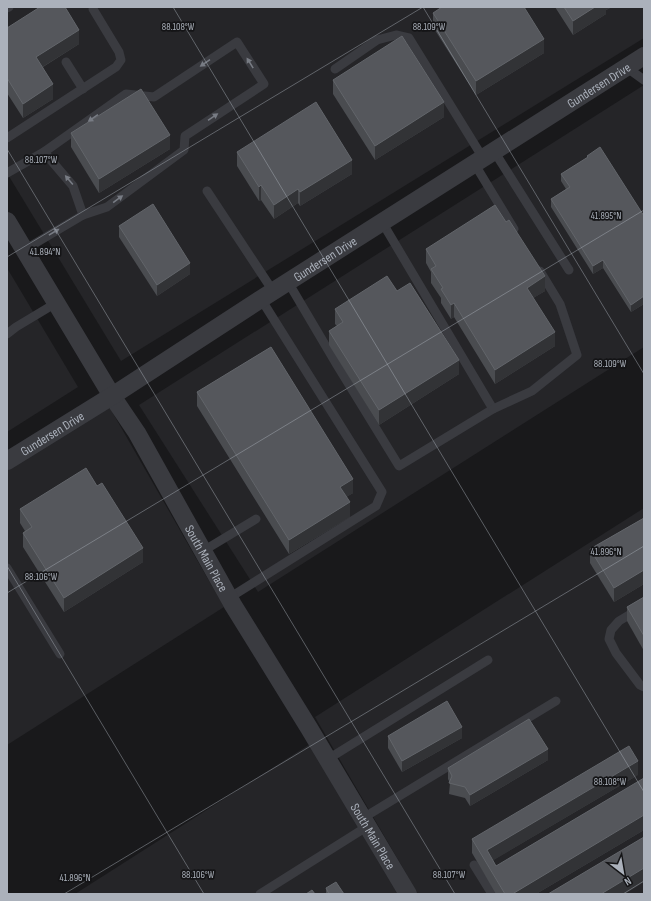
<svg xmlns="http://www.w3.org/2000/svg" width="651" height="901" font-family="'Sofia Sans Condensed',sans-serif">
<rect width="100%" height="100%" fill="#19191b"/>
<g fill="#252528">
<polygon points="7,7 644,7 644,38 121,361 7,173"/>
<polygon points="644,85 644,347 258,592 139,405"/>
<polygon points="7,268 78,387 7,432"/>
<polygon points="107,403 224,607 7,745 7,469"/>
<polygon points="644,508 644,894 418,894 315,717"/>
<polygon points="310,744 399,894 75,894"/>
</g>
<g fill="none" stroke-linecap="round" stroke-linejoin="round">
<g stroke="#3a3b40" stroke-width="9">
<polyline points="7,8 9,7"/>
<polyline points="66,62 83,89"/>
<polyline points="626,67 644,80"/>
<polyline points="335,69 377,40 396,35 409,38 483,158"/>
<polyline points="7,138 116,67 121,60 119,52 93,9"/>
<polyline points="494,151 569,270"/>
<polyline points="44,152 73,186 83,215"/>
<polyline points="474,163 514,229"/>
<polyline points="7,173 44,152 126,94 154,97 237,42 264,84 185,136 184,150 107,207 83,215 24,250"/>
<polyline points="207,191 273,291"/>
<polyline points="288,282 337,365 399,466 493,409 382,222"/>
<polyline points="7,334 16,327 56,303"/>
<polyline points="493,409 532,391 577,355 560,304 540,271"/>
<polyline points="203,551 256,519"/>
<polyline points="7,568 60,654"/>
<polyline points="229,598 376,506 382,492 261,299"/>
<polyline points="644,606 619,621 611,630 609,639 616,653 640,685 644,687"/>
<polyline points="328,759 488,660"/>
<polyline points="363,818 556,701"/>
<polyline points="474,865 492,894"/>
<polyline points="260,894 368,826"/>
</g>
<g stroke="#3a3b40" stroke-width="18">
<path id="s1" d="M7,221l105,175 25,37 96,172 76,123 99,166"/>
<path id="s2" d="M7,461l105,-65 149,-97 383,-243"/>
</g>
</g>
<g fill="#4a4c50">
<polygon points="555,7 612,7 606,10 606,14 573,35"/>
<polygon points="433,13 544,53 476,95 433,27"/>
<polygon points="7,28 79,44 43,67 53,99 23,118 7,93"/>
<polygon points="333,80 444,117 375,160 333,94"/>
<polygon points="71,133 170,149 99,193 71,147"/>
<polygon points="237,152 352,174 300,206 298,203 274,219 261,200 259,201 237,166"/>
<polygon points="587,156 644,216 644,304 631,312 603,268 593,274 551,207 551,199 566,189 561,181 561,174 587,158"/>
<polygon points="119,226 190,274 157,296 119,237"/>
<polygon points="426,249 545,291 533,298 555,346 495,384 454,317 451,319 441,303 441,298 431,283 431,272 426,263"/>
<polygon points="397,291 459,374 379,425 329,345 329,331 337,326 335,324 335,309"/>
<polygon points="197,392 353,493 346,497 350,517 289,554 197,406"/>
<polygon points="97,486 143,562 64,612 23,547 23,533 25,531 20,523 20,509"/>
<polygon points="644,518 644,584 614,602 590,563 590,549"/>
<polygon points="644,597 644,651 627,621 627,607"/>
<polygon points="388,736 462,738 402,772 388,748"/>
<polygon points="548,760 470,806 465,798 449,794 450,783 448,779 448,768"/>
<polygon points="638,775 493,860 496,866 644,830 536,894 496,894 472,853 472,839"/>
<polygon points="326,888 344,894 326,894"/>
</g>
<g fill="#323336">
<polygon points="595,7 612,7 606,10 606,14 573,35 573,21"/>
<polygon points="79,30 79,44 36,71 36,57"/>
<polygon points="544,39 544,53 476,95 476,81"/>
<polygon points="53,84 53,99 23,118 23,104"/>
<polygon points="444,102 444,117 375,160 375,146"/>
<polygon points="170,135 170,149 99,193 99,179"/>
<polygon points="352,160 352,174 300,206 300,192"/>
<polygon points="261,185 261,200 259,201 259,187"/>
<polygon points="298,189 298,203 274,219 274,205"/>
<polygon points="603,260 603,268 593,274 593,266"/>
<polygon points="190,263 190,274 157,296 157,285"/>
<polygon points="545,276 545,291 527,302 527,288"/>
<polygon points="644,296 644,304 631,312 631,305"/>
<polygon points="454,303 454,317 451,319 451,305"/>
<polygon points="555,332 555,346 495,384 495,370"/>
<polygon points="459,360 459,374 379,425 379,410"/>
<polygon points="353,479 353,493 340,501 340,487"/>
<polygon points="350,502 350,517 289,554 289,540"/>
<polygon points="143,548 143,562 64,612 64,598"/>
<polygon points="644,570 644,584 614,602 614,588"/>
<polygon points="462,727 462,738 402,772 402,761"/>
<polygon points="548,749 548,760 470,806 470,795"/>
<polygon points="638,761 638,775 487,864 487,850"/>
<polygon points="644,815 644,830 536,894 514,894 514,893"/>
<polygon points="644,868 644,882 625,894 601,894"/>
</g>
<g fill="#55575c" stroke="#62656a">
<polygon points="40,7 65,7 79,30 36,57 53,84 23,104 7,78 7,28"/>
<polygon points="442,7 524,7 544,39 476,81 433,13"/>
<polygon points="564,7 595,7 573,21"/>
<polygon points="402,36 444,102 375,146 333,80"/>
<polygon points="141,89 170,135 99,179 71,133"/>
<polygon points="316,102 352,160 300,192 298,189 274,205 261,185 259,187 237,152"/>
<polygon points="600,147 644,216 644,296 631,305 603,260 593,266 551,199 570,187 561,174 588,157 587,156"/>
<polygon points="153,204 190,263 157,285 119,226"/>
<polygon points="495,205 506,222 509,220 545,276 527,288 555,332 495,370 454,303 451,305 441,289 443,288 431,269 436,266 426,249"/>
<polygon points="387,276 397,291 410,283 459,360 379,410 329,331 343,322 335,309"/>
<polygon points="271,347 353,479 340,487 350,502 289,540 197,392"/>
<polygon points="86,468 97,486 102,483 143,548 64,598 23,533 32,527 20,509"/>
<polygon points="644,518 644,570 614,588 590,549"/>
<polygon points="644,597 644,636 627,607"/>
<polygon points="447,701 462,727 402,761 388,736"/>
<polygon points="529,719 548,749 470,795 465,787 449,783 452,776 448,768"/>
<polygon points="629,746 638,761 487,850 496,866 644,778 644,815 514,893 514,894 505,894 472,839"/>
<polygon points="644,837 644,868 601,894 548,894"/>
<polygon points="336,882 344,894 329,894 326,888"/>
<polygon points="312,890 315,894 306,894"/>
</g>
<defs><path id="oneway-solid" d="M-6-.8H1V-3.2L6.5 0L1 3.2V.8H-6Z"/></defs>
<g fill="#787c84">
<use href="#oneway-solid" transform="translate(205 63) rotate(146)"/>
<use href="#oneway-solid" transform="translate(250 63) rotate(-122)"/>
<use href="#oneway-solid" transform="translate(213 117) rotate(-34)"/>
<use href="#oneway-solid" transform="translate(93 118) rotate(145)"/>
<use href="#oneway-solid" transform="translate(69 180) rotate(-130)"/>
<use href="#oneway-solid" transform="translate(118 199) rotate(-36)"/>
<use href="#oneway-solid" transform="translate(54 232) rotate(-31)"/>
</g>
<path fill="none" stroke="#abb1bb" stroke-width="1" stroke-opacity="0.45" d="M173,7l471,785M423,7l221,367M7,149l448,745M7,257l416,-250M7,566l197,328M7,593l637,-383M64,894l580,-348M623,894l21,-13"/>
<g text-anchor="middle" stroke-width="3.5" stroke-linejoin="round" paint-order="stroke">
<g font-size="13" fill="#abb1bb" stroke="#141416">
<text dy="5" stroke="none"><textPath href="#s2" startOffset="701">Gundersen Drive</textPath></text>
<text dy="5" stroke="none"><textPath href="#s2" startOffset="377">Gundersen Drive</textPath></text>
<text dy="5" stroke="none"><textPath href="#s2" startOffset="53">Gundersen Drive</textPath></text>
<text dy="5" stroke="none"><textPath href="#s1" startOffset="392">South Main Place</textPath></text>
<text dy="5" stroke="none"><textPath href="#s1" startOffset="716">South Main Place</textPath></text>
</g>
</g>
<g font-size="10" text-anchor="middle" fill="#abb1bb" stroke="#141416" stroke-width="3.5" stroke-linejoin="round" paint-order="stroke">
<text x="178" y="30">88.108°W</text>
<text x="429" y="30">88.109°W</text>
<text x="41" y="163">88.107°W</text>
<text x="606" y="219">41.895°N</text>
<text x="45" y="255">41.894°N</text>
<text x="610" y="367">88.109°W</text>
<text x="606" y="555">41.896°N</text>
<text x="41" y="580">88.106°W</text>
<text x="610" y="785">88.108°W</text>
<text x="198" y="878">88.106°W</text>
<text x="449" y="878">88.107°W</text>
<text x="75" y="881">41.896°N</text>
</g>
<rect width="651" height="901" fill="none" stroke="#abb1bb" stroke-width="16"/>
<g transform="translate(623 873) rotate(149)" stroke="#141416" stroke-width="3" paint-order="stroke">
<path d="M0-3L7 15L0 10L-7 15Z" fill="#abb1bb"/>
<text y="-6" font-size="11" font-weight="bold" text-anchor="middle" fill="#abb1bb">N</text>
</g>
</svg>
